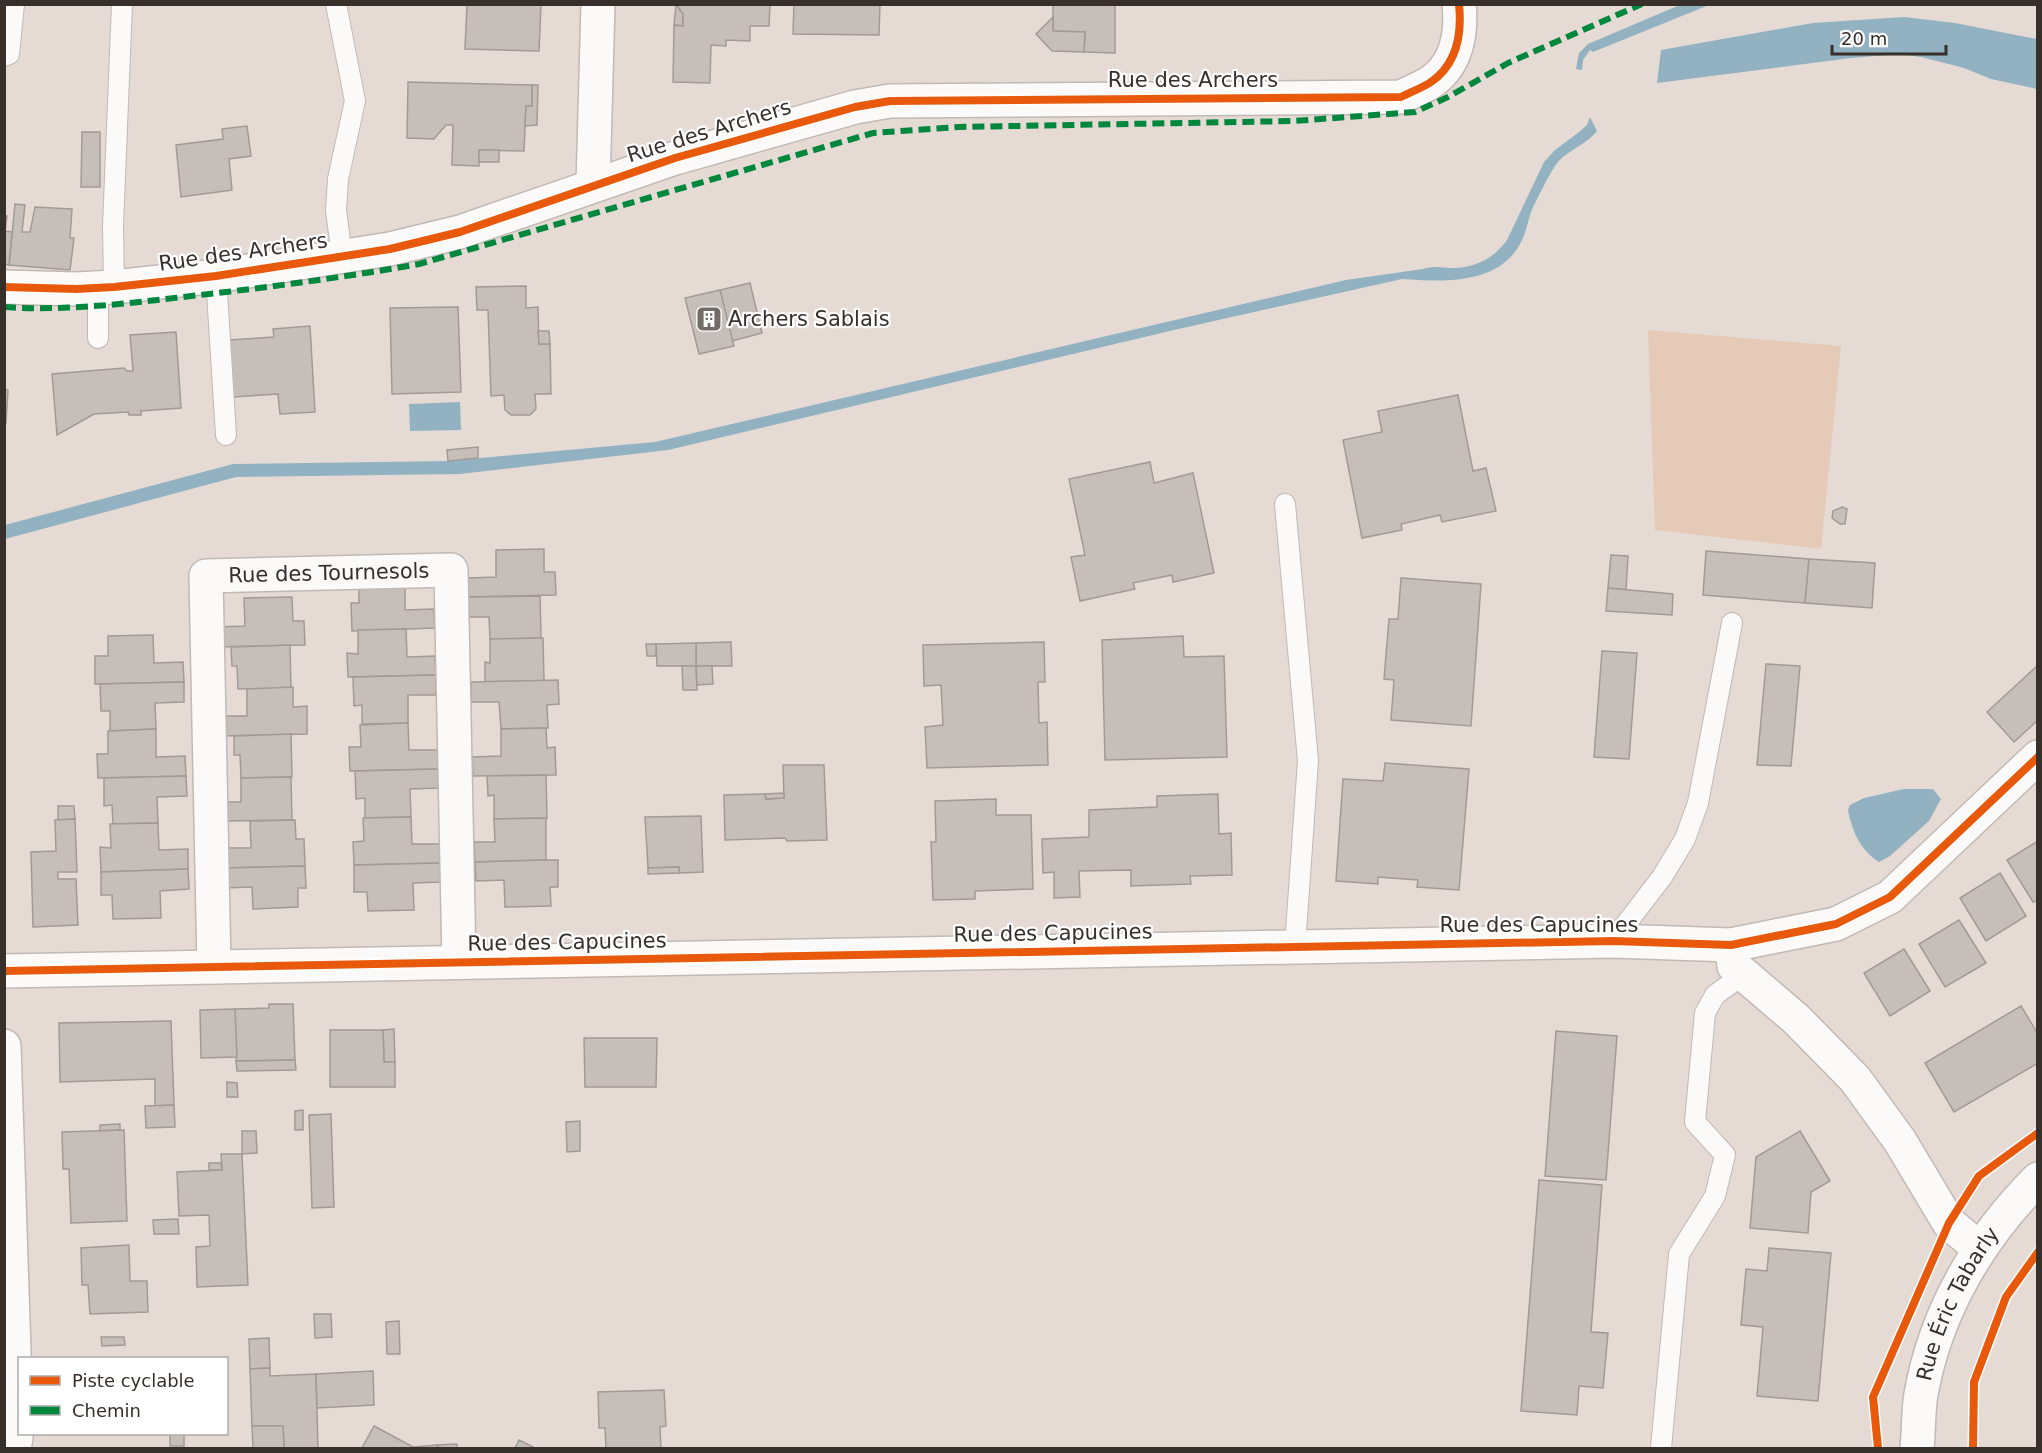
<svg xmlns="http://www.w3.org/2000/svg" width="2042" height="1453" font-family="'DejaVu Sans',sans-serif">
<rect width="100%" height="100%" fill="#e5dbd4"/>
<polygon fill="#e4cab7" points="1648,330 1841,346 1821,549 1655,530"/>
<g fill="#92b2c2">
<polygon points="1682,4 1709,5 1593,52 1590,50 1583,60 1582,70 1576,69 1579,53 1588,44"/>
<polygon points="1904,17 1955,23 2037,39 2037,89 1991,79 1964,68 1921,57 1900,54 1851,58 1657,83 1661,50 1813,23"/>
<path d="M1590,117l7,14c-11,14 -33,21 -42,35 -8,12 -15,28 -22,41 -5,11 -6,24 -12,35 -21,43 -78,40 -119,37l-228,51 -506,120 -208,24 -224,3 -231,62v-14l228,-61 215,-3 207,-19 691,-162 77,-11c11,-4 20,-1 32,-1 22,-1 39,-10 52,-28l37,-78 11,-12 24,-18 8,-7z"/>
<polygon points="460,402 461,430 410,431 409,404"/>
<path d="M1904,789h29l8,10 -12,22 -39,35 -11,6c-19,-12 -27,-31 -31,-52l2,-5 14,-7z"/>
</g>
<g fill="#c6beb8" stroke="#a29b95" stroke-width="1.5">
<polygon points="467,4 541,5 539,51 465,49"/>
<polygon points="676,4 683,14 683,26 674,25"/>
<polygon points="676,4 770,4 769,26 750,26 750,41 726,40 726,46 711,45 710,83 673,82 674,25 683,26 683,14"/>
<polygon points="794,4 880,4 879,35 793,34"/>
<polygon points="1053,4 1115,4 1115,53 1084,52 1085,32 1053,31"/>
<polygon points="1053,17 1053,31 1085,32 1084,52 1052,51 1036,34"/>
<polygon points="408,82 532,85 532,106 526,106 524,151 479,150 479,166 452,165 453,125 446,125 434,139 407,138"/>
<polygon points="532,85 538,85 537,125 525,126 526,106 532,106"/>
<polygon points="247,126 251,156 229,159 232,190 181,197 176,145 223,139 222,129"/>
<polygon points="82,132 100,132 100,187 81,187"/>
<rect x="479" y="150" width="20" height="12"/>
<polygon points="15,204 25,205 22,232 30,232 35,207 72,209 70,238 74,238 70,270 9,265"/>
<polygon points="4,216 7,216 5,231 12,232 9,265 4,264"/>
<polygon points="750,283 762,333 732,341 720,290"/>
<polygon points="526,286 526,308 538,307 539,344 550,344 551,394 535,394 536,409 530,415 511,415 505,410 504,395 491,396 488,310 477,310 476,287"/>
<polygon points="720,290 734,346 699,354 685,298"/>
<polygon points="458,307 461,392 392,394 390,308"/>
<polygon points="310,326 315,412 280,414 278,394 233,397 229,340 274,337 273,329"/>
<polygon points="538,331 549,331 550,344 539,344"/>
<polygon points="176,332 181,408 141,411 141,415 129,415 128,412 94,414 57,435 52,374 124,368 127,371 133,371 130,335"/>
<polygon points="4,389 8,390 6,423 4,423"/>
<polygon points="1458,395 1473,471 1486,468 1496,511 1442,522 1440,515 1401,524 1402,530 1362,538 1343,440 1382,432 1378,411"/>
<polygon points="478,447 478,458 448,461 447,450"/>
<polygon points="1150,462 1154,483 1193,473 1214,573 1173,582 1172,575 1133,583 1135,589 1080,601 1071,557 1085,555 1069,479"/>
<polygon points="1842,507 1847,509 1845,524 1840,524 1832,518 1833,511"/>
<polygon points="544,549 544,572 555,572 556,595 468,597 468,578 496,577 496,550"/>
<polygon points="1706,551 1809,559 1805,603 1703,595"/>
<polygon points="1611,555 1628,556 1626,590 1608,588"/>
<polygon points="1809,559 1875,563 1872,608 1805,603"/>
<polygon points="1401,578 1481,584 1471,726 1391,720 1394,680 1384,679 1389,619 1398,619"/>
<polygon points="405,582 405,610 434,609 435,628 352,631 351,603 359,603 359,584"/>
<polygon points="1608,588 1673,594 1672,615 1606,611"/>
<polygon points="540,596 541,638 490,639 489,617 469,617 468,597"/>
<polygon points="292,597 293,621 304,621 305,645 217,647 216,627 245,626 244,598"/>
<polygon points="406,629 407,657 435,656 436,675 348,677 347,653 358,654 358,630"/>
<polygon points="153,635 154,663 183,662 184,682 95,684 95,656 108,656 108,636"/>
<polygon points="1183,636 1184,657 1224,656 1227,757 1105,760 1102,640"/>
<polygon points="541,638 543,638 544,681 485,682 485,662 490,663 490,639"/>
<polygon points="731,642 732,666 696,666 696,643"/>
<polygon points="1044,642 1045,682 1038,682 1039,723 1047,722 1048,765 927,768 925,727 943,725 941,685 924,686 923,645"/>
<polygon points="696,643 696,666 657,666 656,644"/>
<polygon points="646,644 656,644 656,656 647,656"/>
<polygon points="290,645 291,688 238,689 237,666 232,666 231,647"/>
<polygon points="1602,651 1637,653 1629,759 1594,757"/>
<polygon points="1766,664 1800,666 1791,766 1757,765"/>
<polygon points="2038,665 2038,720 2014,742 1987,712"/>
<polygon points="682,666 696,666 697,690 683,690"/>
<polygon points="696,666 712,666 713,684 697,685"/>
<polygon points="436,675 436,695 408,695 408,723 362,724 362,705 354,706 353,677"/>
<polygon points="558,680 559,704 547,705 548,728 501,729 499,702 471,702 471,682"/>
<polygon points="184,682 184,702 155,703 156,729 110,731 110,711 101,711 100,684"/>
<polygon points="293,687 293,707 307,706 307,734 220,736 219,716 247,716 247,689"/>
<polygon points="408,723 409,750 438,750 439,769 350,771 349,747 361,747 360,725"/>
<polygon points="546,728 547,748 555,747 556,775 473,776 472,757 501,756 501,729"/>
<polygon points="156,729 156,757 185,756 186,776 98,778 97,754 108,754 108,731"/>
<polygon points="291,734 292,777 241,778 240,755 234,755 234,736"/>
<polygon points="1385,763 1469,769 1459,890 1417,887 1418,880 1378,877 1378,884 1336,881 1343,779 1383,781"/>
<polygon points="783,765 824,765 827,840 787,841 785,838 725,840 724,795 765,794 766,799 784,798"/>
<polygon points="439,769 439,788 410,789 411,817 365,818 365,798 356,799 355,771"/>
<polygon points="546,775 547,818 494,819 494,795 488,796 487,776"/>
<polygon points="186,776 187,796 157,797 158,823 113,824 112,805 104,806 104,778"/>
<polygon points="291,777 292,820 221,821 221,802 241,802 241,778"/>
<polygon points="784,793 784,798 766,799 765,794"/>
<polygon points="1218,794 1219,834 1231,833 1232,875 1190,876 1191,884 1131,886 1131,870 1079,871 1080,897 1054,898 1054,872 1043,873 1042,839 1089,837 1089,810 1157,807 1157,796"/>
<polygon points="996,799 996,815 1031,815 1033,889 975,891 975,899 933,900 931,842 936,842 935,801"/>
<polygon points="58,806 74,806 75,819 58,820"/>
<polygon points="701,816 703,872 679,873 679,867 648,868 645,817"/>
<polygon points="411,817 412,844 440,844 440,863 354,865 353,842 364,841 363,818"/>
<polygon points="546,818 546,860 475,862 474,842 495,842 494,819"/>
<polygon points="75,819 77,872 58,872 58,879 76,879 78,925 33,927 31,852 56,851 55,820"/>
<polygon points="295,820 296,839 304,839 305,866 223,868 222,848 251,848 250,821"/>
<polygon points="158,823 159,850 188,849 188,869 101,872 100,847 111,848 110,824"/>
<polygon points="2038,841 2038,900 2033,902 2007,860"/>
<polygon points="546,860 558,860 558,887 550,887 551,906 505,907 504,880 476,881 475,862"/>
<polygon points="440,863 441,882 413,883 414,910 368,911 367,892 354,892 354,865"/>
<polygon points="305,866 306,888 298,888 298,907 253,909 252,887 224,888 223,868"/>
<polygon points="679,867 679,873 648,874 648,868"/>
<polygon points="188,869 189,889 160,891 161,918 113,919 112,895 101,895 101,872"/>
<polygon points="2000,873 2026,916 1986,941 1960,898"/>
<polygon points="1959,920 1986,963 1945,987 1919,944"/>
<polygon points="1904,949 1930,991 1890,1016 1864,973"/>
<polygon points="269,1004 293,1004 295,1060 236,1061 235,1009 269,1008"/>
<polygon points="2021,1006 2038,1034 2038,1063 1954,1112 1925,1063"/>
<polygon points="235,1009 237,1057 201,1058 200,1010"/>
<polygon points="171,1021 174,1105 155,1106 155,1079 60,1082 59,1023"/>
<polygon points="394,1029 395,1062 384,1062 383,1030"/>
<polygon points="330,1030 383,1030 384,1062 395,1062 395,1087 330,1087"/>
<polygon points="1556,1031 1617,1036 1606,1180 1545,1176"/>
<polygon points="584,1038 657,1038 656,1087 585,1087"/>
<polygon points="295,1060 296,1070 237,1071 236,1061"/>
<polygon points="227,1082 237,1083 238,1097 227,1097"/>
<polygon points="174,1105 175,1127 146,1128 145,1106"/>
<polygon points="303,1110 303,1130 295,1130 295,1111"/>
<polygon points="331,1114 334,1207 312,1208 309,1115"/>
<polygon points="580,1121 580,1151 567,1152 566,1122"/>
<polygon points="120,1124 120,1130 100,1131 100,1125"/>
<polygon points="124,1130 127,1221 71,1223 69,1169 63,1169 62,1132"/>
<polygon points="242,1131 256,1131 257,1153 242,1154"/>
<polygon points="1800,1131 1830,1181 1811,1192 1808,1233 1750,1228 1756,1157"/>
<polygon points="221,1154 242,1154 248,1285 197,1287 196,1247 210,1246 209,1215 179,1216 177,1172 222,1170"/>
<polygon points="209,1163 221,1163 222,1170 209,1170"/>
<polygon points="1539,1180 1602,1185 1591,1332 1608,1333 1603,1388 1579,1386 1577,1415 1521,1411"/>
<polygon points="178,1219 179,1234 154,1234 153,1220"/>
<polygon points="129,1245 130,1281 147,1281 148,1312 90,1314 88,1285 82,1285 81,1248"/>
<polygon points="1769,1248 1831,1253 1818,1401 1757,1396 1763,1327 1741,1325 1746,1269 1767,1271"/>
<polygon points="314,1314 331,1314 332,1337 315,1338"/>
<polygon points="399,1321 400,1354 387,1354 386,1322"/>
<polygon points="101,1337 124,1337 125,1345 102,1346"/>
<polygon points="269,1338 270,1368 250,1369 249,1339"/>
<polygon points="270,1368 270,1376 316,1374 318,1448 284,1448 283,1426 252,1426 250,1369"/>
<polygon points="373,1371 374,1405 317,1408 316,1374"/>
<polygon points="664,1390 666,1426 660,1427 661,1448 606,1448 605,1428 599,1428 598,1392"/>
<polygon points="252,1426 283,1426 284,1448 253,1448"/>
<polygon points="374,1426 413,1447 437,1445 439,1448 362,1448"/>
<rect x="170" y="1434" width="14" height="12"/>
<polygon points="519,1440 535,1448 515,1448"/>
<polygon points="457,1444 457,1448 439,1448 437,1445"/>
</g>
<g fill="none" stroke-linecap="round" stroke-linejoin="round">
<g stroke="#c1b9b4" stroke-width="22">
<g id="lane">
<polyline points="336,4 355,101 338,179 336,210 342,257"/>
<polyline points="4,56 9,54 14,4"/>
<polyline points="216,276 226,435"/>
<polyline points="114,287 113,226 122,4"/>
<polyline points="98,338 98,288"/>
<polyline points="1285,504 1308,761 1295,946"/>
<polyline points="1613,941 1662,877 1685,839 1698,803 1732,623"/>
<polyline points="1661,1448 1679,1254 1715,1196 1725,1155 1695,1122 1705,1013 1715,995 1744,974"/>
</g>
</g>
<g stroke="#c1b9b4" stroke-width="36">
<g id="street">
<polyline points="593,185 598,4"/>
<path d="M4,287l72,2 38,-2 102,-11 174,-27 70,-17 215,-74 180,-51 35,-6 511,-4c10,-5 21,-9 30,-15 26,-18 31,-49 28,-78"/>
<polyline points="1731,945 1734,966 1796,1019 1855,1079 1900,1141 1949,1223 1980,1249"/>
<path id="s1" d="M214,967l-8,-391 245,-6 8,392"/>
<polyline points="4,971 1613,941 1731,945 1836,924 1890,897 2038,757"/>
<polyline points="4,1046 16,1412 16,1438 14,1448"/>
</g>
</g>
<g stroke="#c1b9b4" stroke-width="36">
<g id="secondary">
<path id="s2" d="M1917,1448c2,-18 1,-37 4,-54 15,-83 58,-156 117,-215"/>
</g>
</g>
<use href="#lane" stroke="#fbfaf9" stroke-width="20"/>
<use href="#street" stroke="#fbfaf9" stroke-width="33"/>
<use href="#secondary" stroke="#fbfaf9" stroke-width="33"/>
<path stroke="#00873e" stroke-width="6" stroke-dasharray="12 6" stroke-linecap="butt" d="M4,307c60,4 119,-3 179,-10 79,-9 158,-19 236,-33l454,-131 86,-6 335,-6 121,-9 33,-15 60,-34 134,-59"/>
<g stroke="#fff" stroke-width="11">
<g id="cycleway">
<path d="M4,287l72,2 38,-2 102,-11 174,-27 70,-17 215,-74 180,-51 35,-6 511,-4c10,-5 21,-9 30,-15 26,-18 31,-49 28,-78"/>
<polyline points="4,971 1613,941 1731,945 1836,924 1890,897 2038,757"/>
<polyline points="1878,1448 1873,1397 1949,1223 1979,1176 2038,1133"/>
<polyline points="1973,1448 1974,1382 2006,1297 2038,1252"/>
</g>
</g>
<use href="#cycleway" stroke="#e8590c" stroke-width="8"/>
</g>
<defs>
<g id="building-square" transform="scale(1.35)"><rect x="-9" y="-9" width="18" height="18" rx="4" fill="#736b66" stroke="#fff"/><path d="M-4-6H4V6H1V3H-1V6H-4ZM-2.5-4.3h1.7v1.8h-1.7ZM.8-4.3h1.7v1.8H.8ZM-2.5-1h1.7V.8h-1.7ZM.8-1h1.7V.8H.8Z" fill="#fff"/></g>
</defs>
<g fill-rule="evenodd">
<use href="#building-square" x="709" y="319"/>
</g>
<g text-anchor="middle" stroke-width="4.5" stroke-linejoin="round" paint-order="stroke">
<g font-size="21" fill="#362f2a" stroke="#fff">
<text x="1193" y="87">Rue des Archers</text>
<text transform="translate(709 131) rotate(-17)" y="7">Rue des Archers</text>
<text transform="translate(243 252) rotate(-8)" y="7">Rue des Archers</text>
<text dy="7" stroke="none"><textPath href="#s1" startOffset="514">Rue des Tournesols</textPath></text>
<text x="1539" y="932">Rue des Capucines</text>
<text transform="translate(1053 933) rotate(-1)" y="7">Rue des Capucines</text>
<text transform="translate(567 942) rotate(-1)" y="7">Rue des Capucines</text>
<text dy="7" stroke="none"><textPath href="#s2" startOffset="152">Rue Éric Tabarly</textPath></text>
</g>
<g font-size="21" fill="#362f2a" stroke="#fff" text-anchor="start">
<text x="728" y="326">Archers Sablais</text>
</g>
</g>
<rect width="2042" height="1453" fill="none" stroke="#362f2a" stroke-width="12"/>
<rect x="18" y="1357" width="210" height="78" fill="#ffffff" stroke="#afacaa" stroke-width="1.5"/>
<rect x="30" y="1376" width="30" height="9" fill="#e8590c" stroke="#afacaa" stroke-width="1.5"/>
<text x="72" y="1387" font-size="18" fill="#362f2a">Piste cyclable</text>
<rect x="30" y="1406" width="30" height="9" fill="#00873e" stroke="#afacaa" stroke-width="1.5"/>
<text x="72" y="1417" font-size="18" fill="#362f2a">Chemin</text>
<path d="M1832 45v9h114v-9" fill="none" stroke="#362f2a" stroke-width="3"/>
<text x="1841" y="45" font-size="18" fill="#362f2a" stroke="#ffffff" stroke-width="4.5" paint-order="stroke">20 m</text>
</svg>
